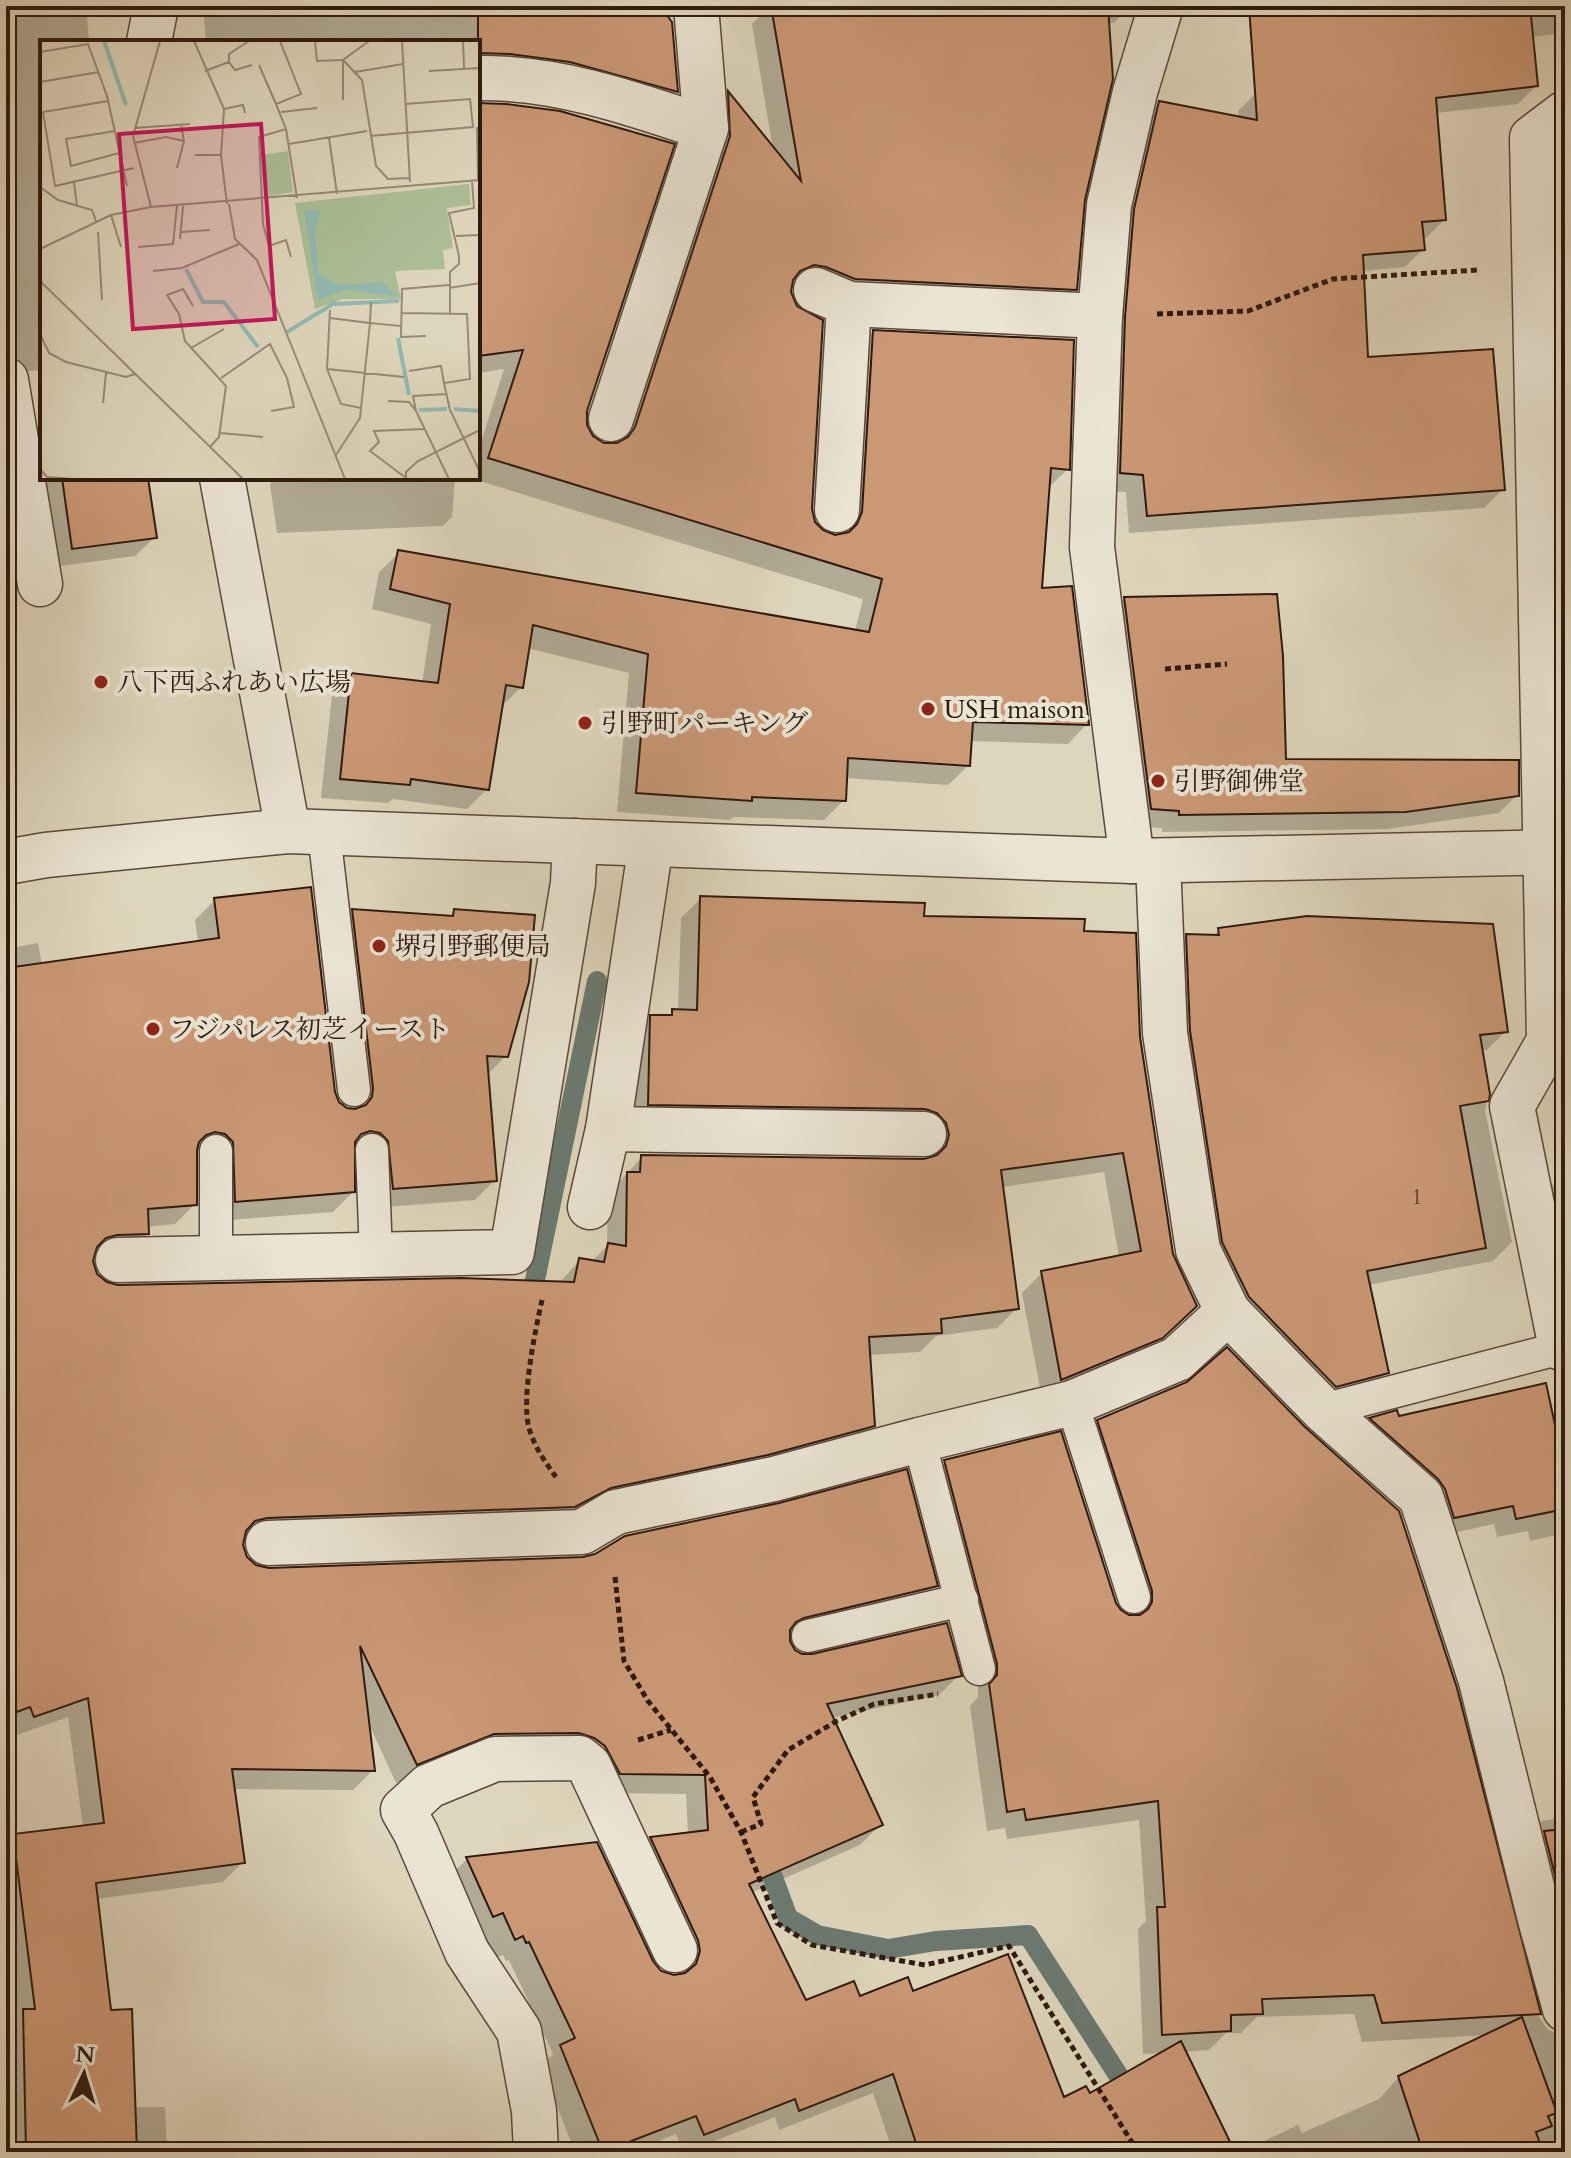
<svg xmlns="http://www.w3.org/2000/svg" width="1571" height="2158" font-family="Cardo,'Noto Serif JP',serif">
<rect width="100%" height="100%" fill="#ded6bc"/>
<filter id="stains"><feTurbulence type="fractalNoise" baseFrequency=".0025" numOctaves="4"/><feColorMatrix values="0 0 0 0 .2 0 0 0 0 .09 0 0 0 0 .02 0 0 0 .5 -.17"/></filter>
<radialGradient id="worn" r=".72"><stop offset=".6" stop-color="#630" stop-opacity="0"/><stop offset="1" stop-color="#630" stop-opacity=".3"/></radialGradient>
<g fill="#0003">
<polygon points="6,6 86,6 89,42 42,42 42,370 6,373 6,277 12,277 6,227"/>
<polygon points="203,6 666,6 666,18 670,22 676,92 656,111 478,73 478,42 206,42"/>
<polygon points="770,6 1130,6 1114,23 1092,24 1075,289 1055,309 793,284 789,292 810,509 813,523 822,532 835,537 843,534 854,352 873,332 1068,469 1047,489 1040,590 1087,724 1068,744 970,741 968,766 948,785 845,778 844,800 824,820 734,817 730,820 617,812 629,673 527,648 521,687 501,707 487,789 467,809 393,799 388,803 321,798 332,695 352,676 422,684 431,624 372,609 379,572 399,553 855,631 863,599 470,478 478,478 478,452 504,369 478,373 478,103 585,411 584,424 590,436 602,444 617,446 711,157 709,112 728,94 773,150 752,24"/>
<polygon points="1266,6 1565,6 1565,33 1531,37 1536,86 1518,104 1436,113 1444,220 1426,238 1422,238 1423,249 1405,267 1362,271 1366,359 1502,490 1484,508 1129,533 1126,492 1102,491 1108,337 1141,121 1159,103 1239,119 1238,111 1256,93"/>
<polygon points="1565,264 1565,316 1558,270"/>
<polygon points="146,478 155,537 135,556 53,567 29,499 48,479"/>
<polygon points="276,478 455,478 452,517 443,526 277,533 270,484"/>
<polygon points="1124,599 1285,761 1517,795 1499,813 1387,829 1162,832 1162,828 1133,826 1107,617"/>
<polygon points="701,898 1082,933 1138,1037 1175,1326 1141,1357 1042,1398 1022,1293 1042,1273 1119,1257 1104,1172 1002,1187 1017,1308 997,1328 936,1336 920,1352 868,1355 873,1425 853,1445 553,1526 245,1537 241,1543 245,1557 255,1566 269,1570 935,1586 915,1606 788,1635 793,1651 801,1656 959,1675 939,1695 831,1718 880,1825 860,1845 751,1893 805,2002 912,1994 1063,2100 1089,2096 1165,2053 1143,2054 1138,1929 1146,1921 1139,1820 1007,1839 1005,1828 987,1831 970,1706 978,1697 978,1685 925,1482 945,1462 1114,1604 1119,1612 1133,1617 1078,1441 1098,1421 1514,1926 1539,2017 1547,2029 1559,2035 1565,2035 1565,2152 1241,2152 1298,2125 1302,2133 1379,2099 1399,2077 1488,2035 1362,2042 1354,2014 1257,2017 1241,2033 1226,2033 1209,2050 1184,2052 1233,2152 893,2152 873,2093 779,2130 775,2117 687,2152 683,2152 676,2134 631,2152 575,2152 541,2066 553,2054 509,1960 506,1961 503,1955 495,1958 482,1932 473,1935 447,1879 467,1859 596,1845 651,1962 660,1973 673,1977 680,1976 679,1961 631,1858 650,1838 688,1834 686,1794 600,1793 585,1766 473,1753 396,1783 369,1724 373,1770 353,1790 233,1789 243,1862 223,1882 96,1899 109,2012 133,2107 165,2107 167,2152 7,2152 6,1837 83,1827 68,1717 14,1736 11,1726 6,1727 6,949 38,943 42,965 198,943 195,920 215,900 338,1103 346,1110 354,1111 333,931 353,911 448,918 455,911 506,1056 487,1075 495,1180 475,1200 373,1208 360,1152 353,1151 353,1192 333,1212 216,1221 205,1154 195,1151 195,1204 175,1224 147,1227 147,1234 127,1254 92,1255 94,1273 104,1283 118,1287 559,1283 580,1260 591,1262 607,1246 608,1194 642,1157 929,1160 927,1143 629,1124 631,1037 651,1017 668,1017 673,1011 678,1011 681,918"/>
<polygon points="1219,930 1506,1031 1487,1050 1481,1051 1488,1094 1485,1111 1512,1242 1493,1261 1368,1285 1387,1372 1368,1391 1316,1405 1231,1316 1168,955 1187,936 1212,937"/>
<polygon points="1565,1181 1565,1271 1534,1203 1554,1184"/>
<polygon points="1396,1413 1397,1418 1551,1416 1565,1413 1565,1533 1530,1541 1528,1531 1497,1537 1494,1524 1435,1537 1352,1438 1370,1419"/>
<polygon points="1565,1817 1565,2005 1522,1840 1542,1821"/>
</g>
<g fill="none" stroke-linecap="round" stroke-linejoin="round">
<g stroke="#6b7971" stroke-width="20">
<polyline points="530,1304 597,981"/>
<polyline points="762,1848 788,1918 817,1935 888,1949 936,1941 1028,1935 1133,2098"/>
</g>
</g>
<g fill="#cb9876" stroke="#2f190f" stroke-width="2">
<polygon points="478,6 660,6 672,22 678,92 570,62 510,54 478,53"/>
<polygon points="771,6 1108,6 1113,79 1085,200 1077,290 855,279 826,267 814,265 800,271 793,280 791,292 797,306 823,320 812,509 815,522 823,530 835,535 849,532 857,524 862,512 873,330 1074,340 1070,470 1051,468 1042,588 1072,586 1089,725 973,722 970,766 848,758 846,801 752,797 752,801 636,793 648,654 533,625 523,688 506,685 489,790 411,779 410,785 340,779 351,673 438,683 450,604 390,589 398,550 869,632 882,579 488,458 523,350 478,356 478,103 506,104 560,111 675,144 587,411 587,425 593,436 604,443 617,443 628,437 635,427 730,136 728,91 801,181"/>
<polygon points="1249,6 1530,6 1538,86 1436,98 1446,220 1422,222 1425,250 1363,255 1368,357 1493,349 1505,490 1147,516 1143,475 1120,473 1125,317 1134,209 1159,101 1257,120"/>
<polygon points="62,478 148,478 157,538 72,549"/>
<polygon points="1277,594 1283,656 1286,759 1519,760 1519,796 1406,812 1179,815 1179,811 1151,809 1124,597"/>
<polygon points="311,887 335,1092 339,1102 347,1108 355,1109 366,1105 372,1097 373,1088 352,909 453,916 454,909 535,915 529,982 508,1057 487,1056 497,1181 393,1189 388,1141 380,1133 370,1131 361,1134 355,1142 355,1192 235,1202 233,1142 225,1134 215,1132 206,1135 199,1142 197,1150 197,1205 148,1209 149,1234 117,1235 106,1238 97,1247 93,1261 97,1274 107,1282 118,1285 461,1278 574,1282 579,1258 604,1262 608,1243 626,1246 627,1172 640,1172 641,1155 924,1159 937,1155 946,1146 949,1135 946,1123 937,1113 925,1109 648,1105 650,1015 672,1015 672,1009 697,1010 700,896 925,903 924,916 1085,919 1084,931 1136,933 1140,1037 1173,1254 1197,1306 1163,1338 1061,1380 1041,1271 1141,1251 1123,1153 1001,1170 1019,1309 941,1319 942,1333 869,1337 875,1426 768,1455 611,1488 575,1507 267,1518 255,1521 246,1531 243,1545 247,1557 256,1565 269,1568 583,1557 595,1554 625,1536 779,1503 907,1469 938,1586 804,1618 796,1622 790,1630 790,1641 795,1650 802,1654 812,1654 947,1623 962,1676 827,1704 883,1825 749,1884 806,2000 854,1981 860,1996 908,1977 913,1991 1008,1954 1064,2097 1086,2086 1090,2093 1181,2041 1235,2152 919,2152 893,2074 799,2111 795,2099 704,2135 696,2116 603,2152 560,2045 575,2038 529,1942 526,1943 523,1936 515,1940 503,1913 493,1917 466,1857 597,1842 653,1961 661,1971 674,1975 685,1973 696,1964 700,1951 698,1940 650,1837 708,1830 705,1775 620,1774 605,1746 594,1738 579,1733 494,1734 417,1765 360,1646 375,1771 232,1769 245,1863 96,1883 111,2010 132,2009 137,2152 26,2152 23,2009 35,2009 13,1834 104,1823 88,1698 34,1717 30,1707 17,1712 6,1682 6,968 219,938 214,898"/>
<polygon points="1307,916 1493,924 1508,1032 1480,1035 1490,1094 1489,1101 1460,1106 1486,1248 1367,1271 1389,1373 1336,1387 1249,1297 1222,1242 1190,1031 1186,934 1219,935 1218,928"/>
<polygon points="1227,1347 1305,1427 1399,1511 1457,1688 1541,2014 1382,2023 1374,1995 1262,1999 1263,2014 1231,2015 1231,2031 1162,2035 1157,1907 1165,1907 1158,1801 1026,1820 1024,1809 1007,1812 989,1684 997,1675 997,1664 944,1460 1061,1431 1116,1603 1121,1610 1129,1615 1140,1615 1148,1609 1152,1602 1152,1591 1097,1420 1187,1382"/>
<polygon points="1546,1383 1558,1439 1565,1437 1565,1509 1516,1519 1513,1506 1454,1518 1445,1489 1438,1479 1369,1418 1397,1410 1399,1416"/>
<polygon points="1565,1829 1565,1916 1544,1831"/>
<polygon points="1522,2017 1557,2113 1548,2116 1552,2126 1536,2132 1543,2152 1423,2152 1398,2076"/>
</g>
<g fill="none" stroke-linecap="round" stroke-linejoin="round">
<g stroke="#5b483a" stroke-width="35">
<g id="service">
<polyline points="324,833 354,1090"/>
<polyline points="372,1150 376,1255"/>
<polyline points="216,1258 216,1151"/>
<polyline points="1072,1403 1134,1597"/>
<polyline points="1323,1410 1561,1348"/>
<polyline points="919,1440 979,1669"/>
<polyline points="808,1636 962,1600"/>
</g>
</g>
<g stroke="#5b483a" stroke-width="47">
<g id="minor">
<path d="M478,78c79,-1 154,25 228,50"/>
<polyline points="1565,113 1532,138 1549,1041 1512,1106 1561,1348 1565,1347"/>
<polyline points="816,290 849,304 1100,316"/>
<polyline points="6,380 40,584"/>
<polyline points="611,419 706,128 696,6"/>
<polyline points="837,510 849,304"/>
<polyline points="1132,861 1092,547 1100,316 1109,205 1135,92 1161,6"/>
<polyline points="1158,861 1165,1033 1198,1250 1228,1312 1323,1410 1421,1497 1481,1681 1540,1919 1565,2009"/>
<polyline points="608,1129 924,1134"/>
<polyline points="590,1207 608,1129 651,844"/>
<polyline points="118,1260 512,1252 573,883 575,841"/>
<polyline points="268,1543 582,1532 616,1512 774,1479 919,1440 1072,1403 1177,1359 1228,1312"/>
<polyline points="536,2152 534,2111 519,2031 467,1952 416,1833 403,1810 429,1786 495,1759 579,1758 589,1766 675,1950"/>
</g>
</g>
<g stroke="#5b483a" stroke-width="47">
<g id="tertiary">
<polyline points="149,42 156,6"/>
<polyline points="222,478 288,831"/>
<polyline points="6,862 46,855 288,831 1132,861 1565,852"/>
</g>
</g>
<g stroke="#2f190f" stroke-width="5" stroke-dasharray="6 4" stroke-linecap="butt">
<polyline points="1157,314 1248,311 1333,279 1477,270"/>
<polyline points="1165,669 1227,664"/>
<path d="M542,1300c-7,32 -21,98 -13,128 5,18 16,34 27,49"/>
<polyline points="615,1577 624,1661 648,1701 710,1777 741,1832 777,1923 812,1945 925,1965 1009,1946 1138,2152"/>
<polyline points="638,1740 671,1730"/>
<polyline points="741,1832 761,1824 753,1797 788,1750 835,1722 874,1704 938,1694"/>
</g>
<use href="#service" stroke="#eae4d3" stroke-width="32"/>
<use href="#minor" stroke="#eae4d3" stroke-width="44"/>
<use href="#tertiary" stroke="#eae4d3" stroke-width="44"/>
</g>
<g fill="#8f2418" stroke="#eae4d3" stroke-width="3">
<circle cx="101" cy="682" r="8"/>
<circle cx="928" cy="709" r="8"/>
<circle cx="585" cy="723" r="8"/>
<circle cx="1158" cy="781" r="8"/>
<circle cx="379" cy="946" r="8"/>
<circle cx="153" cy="1029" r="8"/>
</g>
<g text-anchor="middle" stroke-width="8" stroke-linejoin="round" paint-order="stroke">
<g font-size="22" fill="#563929">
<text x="1417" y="1204">1</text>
</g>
<g font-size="26" fill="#2f190f" stroke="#eae4d3" text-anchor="start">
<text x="117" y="691">八下西ふれあい広場</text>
<text x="944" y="718">USH maison</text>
<text x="601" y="732">引野町パーキング</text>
<text x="1174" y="790">引野御佛堂</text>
<text x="395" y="955">堺引野郵便局</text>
<text x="169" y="1038">フジパレス初芝イースト</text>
</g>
</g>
<g transform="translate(40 40)">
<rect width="440" height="440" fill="#ded6bc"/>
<path d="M248,111l5,41 -24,4 -6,-41zM429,144l2,21 -24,3 6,40 -10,2 2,19 -50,2 6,28h-59l-27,10 -20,-106z" fill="#abbf96"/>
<path d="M280,169l-5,24 4,42 22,10 41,-3 16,15 -50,-8 -30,11 -14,-90z" fill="#93b9b2"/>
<path fill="none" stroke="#93b9b2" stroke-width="4" d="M64,1l22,64M146,229l17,33h21l34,45M247,292l46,-28 66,-3M358,298l11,57M414,369l26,2M379,370l28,-1"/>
<path fill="none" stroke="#988a77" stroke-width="2" d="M154,1l30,68 -3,46 6,49M240,1l21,53 -25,10 10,25 11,69M275,1l2,20 26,-1 19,20 14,86 12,13 22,-1M362,1l8,141M423,1l1,27M0,12l48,-8 19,52 20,90M189,22l6,8 17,-5M219,25l17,39M165,31l24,-9v-8l20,-13M389,31l51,-3M315,32l48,-8M0,42l59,-10M303,60v-40l26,-19M68,61l-65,11 12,74 79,-18M184,69l19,-4 2,8M241,72l36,-4M437,87l1,53M95,88l55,-4M246,89l-27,8 4,87 6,22 17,-6 5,17M75,91l-49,8 5,27 48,-13M330,96l103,-9 -3,-28 -65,5M289,98l8,56M94,103l32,-6 18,4M249,104l78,-13M155,115h26M137,128l7,-27 -3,-16M34,142l3,24M0,147l18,13 34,10 4,11M189,164l6,35 22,21 88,219M111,167l-18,-71 27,-95M71,175l10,32M58,192l4,68M141,192l29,-2M416,196l24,-1M140,199l3,-33M98,207l35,-3 4,-38M0,209l71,-34 40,-8 329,-27M113,231l29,-3 57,-24M0,241l203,198M409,248l31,-5M153,266l-10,-17 -16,6 12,19 6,27 41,45 -7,51 -9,10M290,270l-3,59 77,8M362,273l65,1 3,65 -26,4 6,27 30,62M410,273v-41l9,-8v-8l-10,-43 25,-5 -2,-27M290,278l40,5 1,-21M0,294l9,19 17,9 60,15 9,-3M386,296l-25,1 1,-48 47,-4M151,308l33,-19M287,329l14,35 20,4M369,331l32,-5 3,17M181,338l49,-34 17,34 7,29 -23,4M348,361l21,1 7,9 33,68M63,363l3,-30M376,371l-3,-15 34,-2M180,393l43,4M296,415l24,-37 10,-95 31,3M0,429l7,8 26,2M366,438l-36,-27 9,-9 -5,-11 51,-2M366,439v-7l12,-11 62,-31"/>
<path fill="#c2185b" fill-opacity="0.15" stroke="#c2185b" stroke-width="4" d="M221,84l14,195 -142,10 -14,-195z"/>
<rect width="440" height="440" fill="none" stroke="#2f190f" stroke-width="4"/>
</g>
<rect width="1571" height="2158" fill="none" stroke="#ded6bc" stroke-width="32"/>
<rect x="8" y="8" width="1555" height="2142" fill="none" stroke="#2f190f" stroke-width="4"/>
<rect x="16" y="16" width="1539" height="2126" fill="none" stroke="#2f190f" stroke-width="2"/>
<g transform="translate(84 2074) rotate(4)" stroke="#eae4d3" stroke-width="6" paint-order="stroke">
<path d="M0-6L14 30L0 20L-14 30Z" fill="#2f190f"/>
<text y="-12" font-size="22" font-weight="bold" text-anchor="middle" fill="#2f190f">N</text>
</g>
<rect width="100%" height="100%" filter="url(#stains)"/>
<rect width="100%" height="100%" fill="url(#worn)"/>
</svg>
